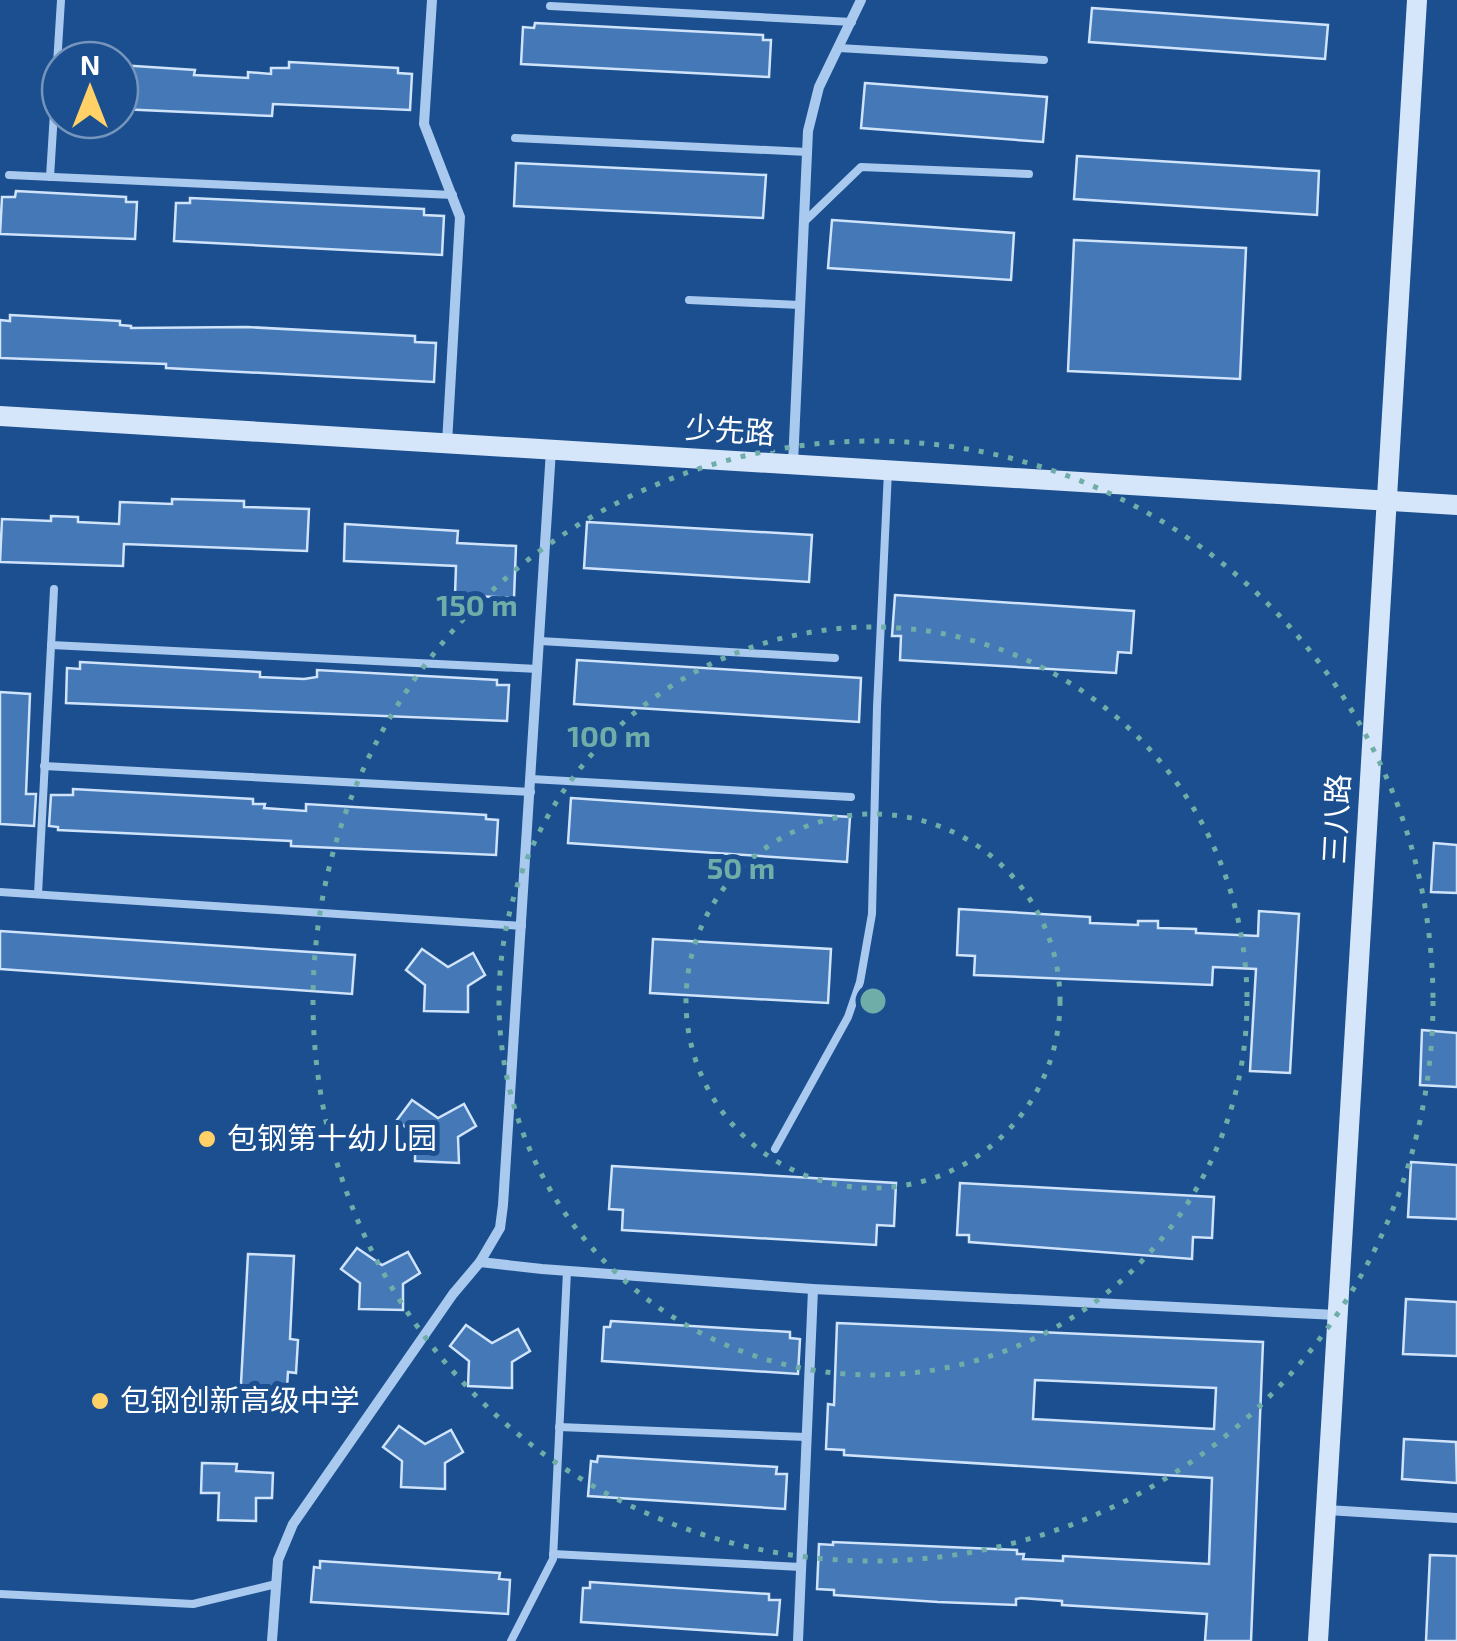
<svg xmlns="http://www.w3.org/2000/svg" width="1457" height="1641" font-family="'Exo 2','Noto Sans SC',sans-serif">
<rect width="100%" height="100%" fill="#1b4f8f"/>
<g fill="#4478b7" stroke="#cfe3fa" stroke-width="2.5" fill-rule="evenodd">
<polygon points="1092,8 1328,25 1325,59 1089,42"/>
<polygon points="535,23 763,35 763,40 771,40 769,77 521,64 523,27 534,28"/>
<polygon points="289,62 398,68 398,73 412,74 410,110 273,104 272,116 120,109 120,65 195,70 194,75 248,78 248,72 271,74 271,68 289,68"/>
<polygon points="865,83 1047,97 1043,142 861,128"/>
<polygon points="1077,156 1319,171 1317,215 1074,199"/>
<polygon points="516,163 766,175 763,218 514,206"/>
<polygon points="16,191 126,197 126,202 137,202 135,239 0,234 2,197 15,197"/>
<polygon points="190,198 424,209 424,215 444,216 442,255 174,241 176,203 190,203"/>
<polygon points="832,220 1014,233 1011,280 828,268"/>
<polygon points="1074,240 1246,248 1240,379 1068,371"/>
<polygon points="10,315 120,321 120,325 131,326 131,328 247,327 415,336 415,342 436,343 434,382 166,368 166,364 0,358 0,320 10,321"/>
<polygon points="172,499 244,501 244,507 309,509 307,551 124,544 123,566 0,562 2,519 51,521 51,516 78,517 78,522 119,524 120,502 172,504"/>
<polygon points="587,522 812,535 809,582 584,568"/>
<polygon points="345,524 458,531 457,543 516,546 514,598 455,595 456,566 344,561"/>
<polygon points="895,595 1134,611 1131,653 1118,652 1116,673 900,660 901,636 892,636"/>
<polygon points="577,660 861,678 859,722 574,704"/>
<polygon points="80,662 260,672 260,677 304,679 317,677 317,670 497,680 497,685 509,685 507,721 66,703 67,668 80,669"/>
<polygon points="0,692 30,694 26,794 36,794 34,826 0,824"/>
<polygon points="73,789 253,799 253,804 265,804 264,808 306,811 306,804 486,815 486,819 498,820 496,855 291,846 291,841 58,830 58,827 49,826 51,795 73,795"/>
<polygon points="571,798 850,817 847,862 568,843"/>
<polygon points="1434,843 1457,845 1457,893 1431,892"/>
<polygon points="959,909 1090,917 1090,923 1138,925 1138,921 1158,921 1158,928 1196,929 1196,933 1258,936 1259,911 1299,914 1290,1073 1250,1071 1256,969 1213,967 1212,985 974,975 975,956 957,955"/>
<polygon points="0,931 355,955 352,994 0,969"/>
<polygon points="653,939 831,949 828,1003 650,993"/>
<polygon points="422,949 448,967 473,953 485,975 468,986 468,1012 424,1011 425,985 406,970"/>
<polygon points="1422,1030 1457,1033 1457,1087 1420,1085"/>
<polygon points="412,1100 438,1118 464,1104 476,1126 458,1137 459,1163 415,1161 415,1135 397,1120"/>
<polygon points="1411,1162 1457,1165 1457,1219 1408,1217"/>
<polygon points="612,1166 896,1183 894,1226 877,1225 876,1245 622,1230 623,1210 609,1209"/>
<polygon points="960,1183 1214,1197 1212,1238 1193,1237 1192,1259 969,1242 969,1235 957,1235"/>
<polygon points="357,1248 382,1265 408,1252 420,1273 403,1284 403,1310 359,1309 360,1283 341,1269"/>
<polygon points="248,1254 294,1256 290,1339 298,1340 296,1373 288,1372 286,1404 240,1402"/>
<polygon points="1406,1299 1457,1302 1457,1356 1403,1354"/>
<polygon points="611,1321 790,1332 790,1338 800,1339 798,1374 602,1361 604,1327 610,1327"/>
<path d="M837,1323l426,19 -12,299h-46l2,-27 -145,-9v-4l-41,-3 -5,1v6l-78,-3 -104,-7v-5l-17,-1 2,-45 14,1v-3l184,8v4h7l-1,5 40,2v-5l146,8 3,-86 -368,-23v-5l-18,-1 2,-45 6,1zM1035,1380l181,8 -2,41 -181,-10z"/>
<polygon points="466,1325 492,1343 518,1329 530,1351 512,1362 512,1388 468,1386 469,1361 450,1346"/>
<polygon points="399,1426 425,1444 451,1430 463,1452 445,1463 445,1489 401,1487 402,1461 383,1447"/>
<polygon points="1404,1439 1456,1442 1457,1483 1402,1479"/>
<polygon points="598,1456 777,1467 776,1474 787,1474 785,1509 588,1496 591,1461 597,1462"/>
<polygon points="202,1463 237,1464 236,1471 273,1473 272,1498 256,1498 256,1521 218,1520 219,1493 201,1493"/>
<polygon points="1430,1555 1457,1556 1457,1641 1426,1641"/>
<polygon points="320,1561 500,1573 499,1579 510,1580 508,1614 311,1602 314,1567 320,1568"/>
<polygon points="590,1582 769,1594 769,1600 780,1600 777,1635 581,1622 583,1588 590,1588"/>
</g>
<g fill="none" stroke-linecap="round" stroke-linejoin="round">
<g stroke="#a9c9ee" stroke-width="8">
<polyline points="550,6 852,22"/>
<polyline points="839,48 1044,60"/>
<polyline points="515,138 807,152"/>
<polyline points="9,175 453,195"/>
<polyline points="50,177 61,0"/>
<polyline points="804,222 861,167 1029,174"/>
<polyline points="689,300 800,305"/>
<polyline points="540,641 835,658"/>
<polyline points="51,645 538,669"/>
<polyline points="44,766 531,792"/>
<polyline points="531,779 851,797"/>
<polyline points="0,892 522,926"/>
<polyline points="38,894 54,589"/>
<polyline points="775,1149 848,1017 860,982 872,914 877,707 888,471"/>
<polyline points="559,1427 806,1437"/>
<polyline points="553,1554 801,1567"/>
<polyline points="0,1594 193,1604 276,1584"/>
<polyline points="511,1641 553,1559 567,1271"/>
</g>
<g stroke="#a9c9ee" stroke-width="10">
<polyline points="432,0 424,124 460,217 447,443"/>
<polyline points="551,450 503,1205 500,1228 480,1262 542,1269 813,1289 1337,1315"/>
<polyline points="793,464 808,131 819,87 861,0"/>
<polyline points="1327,1510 1457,1518"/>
<polyline points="272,1641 278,1560 293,1524 453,1294 480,1262"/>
<polyline points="798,1641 813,1289"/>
</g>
<g stroke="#d6e6fa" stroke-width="20">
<polyline points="0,416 1457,505"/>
<polyline points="1318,1641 1417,0"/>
</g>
</g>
<g fill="none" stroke="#6fada8" stroke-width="5" stroke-dasharray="5 10">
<circle cx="873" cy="1001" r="187"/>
<circle cx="873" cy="1001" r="374"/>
<circle cx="873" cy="1001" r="560"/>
</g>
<g fill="#ffd166" stroke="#1b4f8f" stroke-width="4">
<circle cx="207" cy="1139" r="10"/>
<circle cx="100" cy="1401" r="10"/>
</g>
<g text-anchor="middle" stroke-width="10" stroke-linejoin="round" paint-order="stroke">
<g font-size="30" fill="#fff" stroke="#1b4f8f">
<text transform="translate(730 431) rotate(4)" y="10">少先路</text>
<text transform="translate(1337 819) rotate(-87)" y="10">三八路</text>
</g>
<g font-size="30" fill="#fff" stroke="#1b4f8f" text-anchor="start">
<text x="227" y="1149">包钢第十幼儿园</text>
<text x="120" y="1411">包钢创新高级中学</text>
</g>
</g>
<circle cx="873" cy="1001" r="15" fill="#6fada8" stroke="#1b4f8f" stroke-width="5"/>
<g font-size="30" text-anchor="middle" font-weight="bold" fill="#6fada8" stroke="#1b4f8f" stroke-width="10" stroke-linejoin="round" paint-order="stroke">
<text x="477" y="616">150 m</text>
<text x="609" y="747">100 m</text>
<text x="741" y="879">50 m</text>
</g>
<g transform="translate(90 90)"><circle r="48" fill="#1b4f8f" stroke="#7695bc" stroke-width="2.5"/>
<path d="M0-8L18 38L0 25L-18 38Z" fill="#ffd166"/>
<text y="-15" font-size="28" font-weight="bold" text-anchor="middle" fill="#ffffff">N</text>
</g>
</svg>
